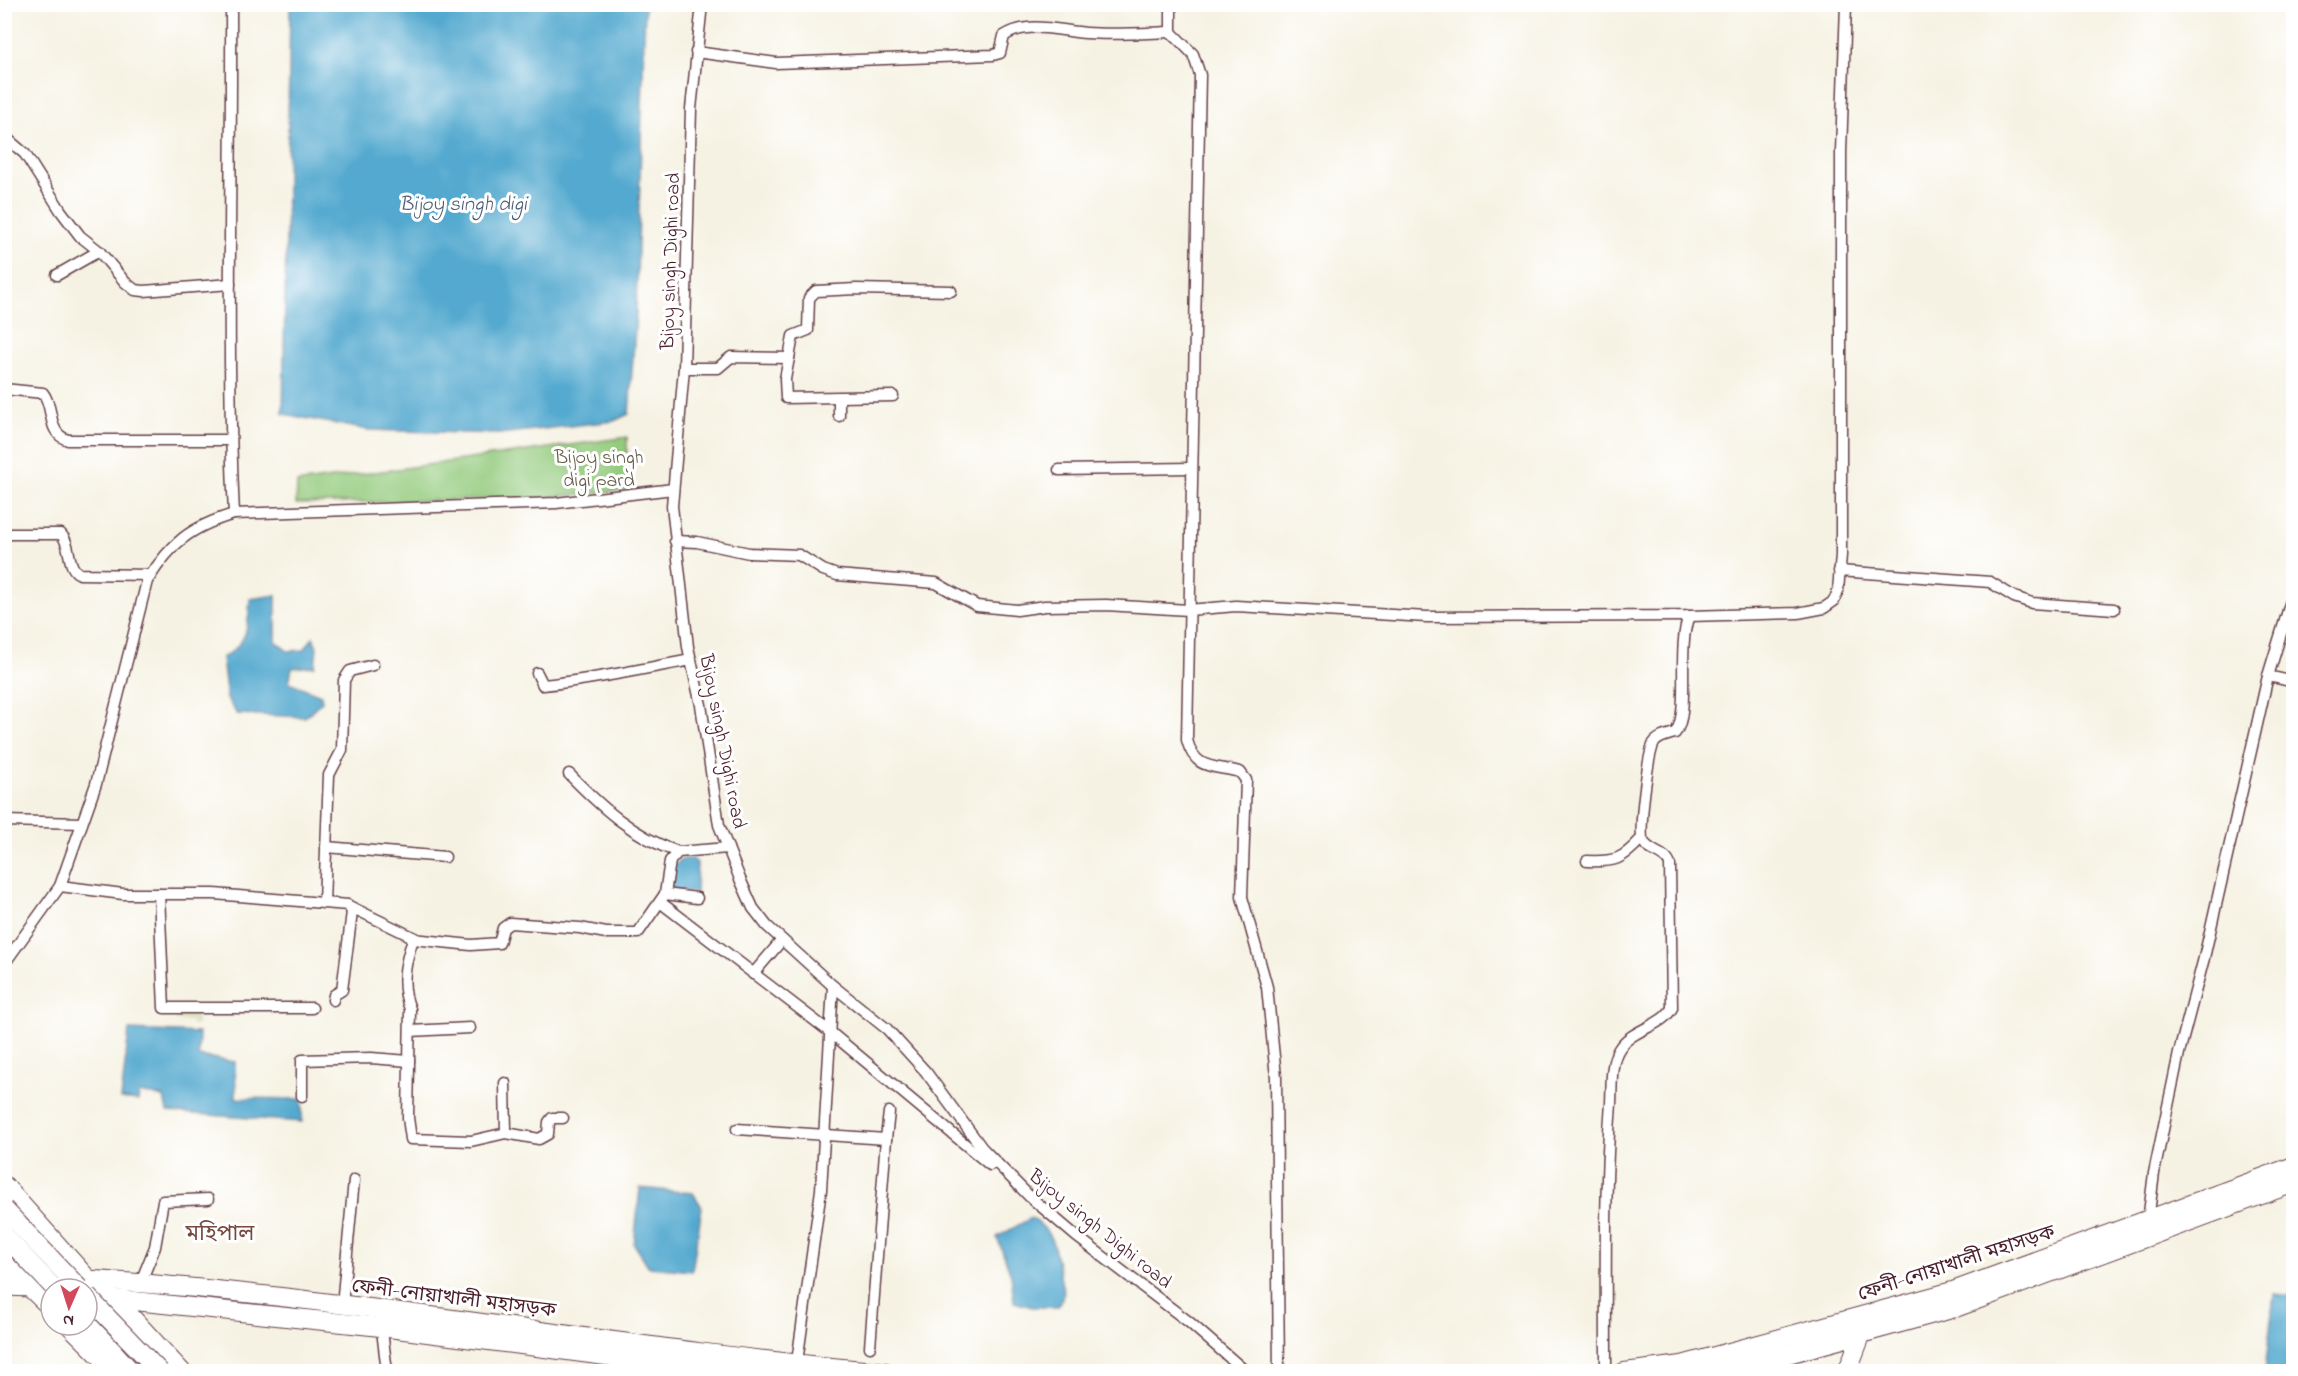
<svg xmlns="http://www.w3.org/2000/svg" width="2298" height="1376" font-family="'Indie Flower','Noto Sans Bengali',sans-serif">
<rect width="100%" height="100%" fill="#fff"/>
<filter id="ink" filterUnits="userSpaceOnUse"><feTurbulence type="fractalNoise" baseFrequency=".0167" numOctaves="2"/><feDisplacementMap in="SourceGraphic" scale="12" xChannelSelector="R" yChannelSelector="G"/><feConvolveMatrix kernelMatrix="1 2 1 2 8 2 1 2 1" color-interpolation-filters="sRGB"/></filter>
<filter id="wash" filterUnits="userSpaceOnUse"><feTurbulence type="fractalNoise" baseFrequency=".008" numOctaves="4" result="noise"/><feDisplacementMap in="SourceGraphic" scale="24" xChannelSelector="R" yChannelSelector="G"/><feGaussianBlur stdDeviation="1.35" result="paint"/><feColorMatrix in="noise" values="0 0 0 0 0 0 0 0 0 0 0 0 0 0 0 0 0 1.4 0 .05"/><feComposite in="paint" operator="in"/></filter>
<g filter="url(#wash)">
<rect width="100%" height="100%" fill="#f6f2e3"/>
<polygon fill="#dbdebc" points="175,1010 197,1010 197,1025 192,1025 191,1021 175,1021"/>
<polygon fill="#94cb7e" stroke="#6f7554" stroke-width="1.5" points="627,437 627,490 538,498 296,504 297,483"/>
<g fill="#53a9cf" stroke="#4e647d" stroke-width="1.5">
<polygon points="290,5 645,5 636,314 629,414 614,421 499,434 368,430 283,414"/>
<path d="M276,595v47l12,9 16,-1 9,-13 4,10 -2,19 -23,2 -3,14 32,13 1,6 -17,16 -68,-3 -10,-15 -5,-41c26,-14 26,-31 28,-59z"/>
<polygon points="681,859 693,859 697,863 696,893 669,890 673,868"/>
<polygon points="129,1030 199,1033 198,1056 235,1062 236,1098 302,1099 302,1122 167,1112 164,1097 139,1093 138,1101 121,1099"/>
<polygon points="640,1188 693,1193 702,1207 692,1271 649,1267 634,1244"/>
<path d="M1031,1218c29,16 24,45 33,75l-6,14h-26l-18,-5 -3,-27 -14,-38z"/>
<polygon points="2274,1294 2293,1296 2293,1371 2265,1371"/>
</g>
</g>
<g filter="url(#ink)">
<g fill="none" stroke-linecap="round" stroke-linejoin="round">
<g stroke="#643f47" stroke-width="13">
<g id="minor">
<path d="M231,4c1,170 -5,340 3,510"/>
<polyline points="702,4 691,109 684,368 672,506 688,647 701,705 719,825 740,879 753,908 767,926 833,986 887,1029 926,1072 982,1148 1030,1197 1076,1236 1189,1322 1246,1372"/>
<path d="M1171,4v28l22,22 7,21 -13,665c8,31 27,25 53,32l6,8 -4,117 25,90 9,90 3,295"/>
<path d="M696,52l80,11 217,-8 7,-2 4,-17c24,-16 56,-5 82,-3 28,2 57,0 85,-1"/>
<polyline points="4,136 25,154 61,211 80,236 99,251 125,282 135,290 144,291 230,284"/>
<polyline points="57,275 99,251"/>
<polyline points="789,358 793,336 808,330 809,298 816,291 856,289 951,291"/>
<polyline points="684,368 718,368 731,357 789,358 785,379 786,398 893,396"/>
<path d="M4,389l39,4c12,15 3,40 25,47h162"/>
<polyline points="839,398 839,416"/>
<polyline points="1059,470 1191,468"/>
<path d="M4,534h57c11,11 5,34 19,40l71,1"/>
<polyline points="675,541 697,542 749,553 799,555 823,570 837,575 936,583 977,606 1017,610 1045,606 1106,605 1188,610 1236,606 1427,617 1689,616 1798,613 1824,608 1834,601 1838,591 1841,555 1841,152 1846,4"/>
<polyline points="1839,571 1990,582 2014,597 2032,603 2114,609"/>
<path d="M537,673l6,12c50,-5 98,-16 148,-25"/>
<polyline points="2268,676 2294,682"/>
<path d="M569,774c32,33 65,63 109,78"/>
<polyline points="4,821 82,823"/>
<polyline points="326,847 445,857"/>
<path d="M1587,861c28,1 35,-1 54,-22"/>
<polyline points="60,886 123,894 214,894 348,905 352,912 342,990 334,995 333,1000"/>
<polyline points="159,894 164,1008 312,1008"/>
<polyline points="697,898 665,894 670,861 678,852 728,848"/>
<polyline points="324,902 329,775 342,750 344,680 350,671 373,665"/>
<polyline points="660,902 830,1032 990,1165"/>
<polyline points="351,907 415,938"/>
<path d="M4,964l56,-78 36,-102 51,-203c24,-38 43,-54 87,-67l322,-11 117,-14"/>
<polyline points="753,974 782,940"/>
<polyline points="410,1031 470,1028"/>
<polyline points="505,1083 506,1133"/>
<polyline points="302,1096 302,1060 371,1058 409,1061"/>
<path d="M563,1118h-11l-3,4 -1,12 -9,5 -33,-6 -35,8 -60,-2 -3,-21 2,-109c-10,-24 -5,-46 3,-70l58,6 28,-2 4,-15 7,-5 70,5 26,5h32l27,-39"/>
<polyline points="737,1129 886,1139 889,1112"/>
<polyline points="2148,1221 2154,1173 2179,1053 2204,958 2268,676 2294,591"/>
<polyline points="140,1284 155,1247 163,1201 208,1199"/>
<polyline points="342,1305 354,1180"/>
<polyline points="381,1322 387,1372"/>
<polyline points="870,1347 886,1139"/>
<polyline points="797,1362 821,1190 833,986"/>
<path d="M1606,1372c0,-90 -2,-180 5,-269 1,-17 -1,-40 8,-54 12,-20 43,-22 53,-41l-2,-143c-4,-13 -21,-12 -27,-24 -5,-9 5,-87 11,-98 4,-6 14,-8 21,-10 16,-19 1,-86 14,-117"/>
</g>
</g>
<g stroke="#643f47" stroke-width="17">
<polyline id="secondary" points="4,1288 32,1289"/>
</g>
<g stroke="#643f47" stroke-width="20">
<g id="trunk">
<polyline points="4,1185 87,1278 126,1311 182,1372"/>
<polyline points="4,1263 51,1308"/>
<path d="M16,1276c292,10 579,72 870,96"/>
<polyline points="87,1296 381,1327 729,1372"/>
<polyline points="87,1323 132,1372"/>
<polyline points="69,1325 116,1372"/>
<polyline points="1624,1372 1682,1365 1953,1291 2294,1166"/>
<polyline points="1723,1372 1955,1308 2294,1183"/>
<polyline points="1847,1372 1864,1328"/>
</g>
</g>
<use href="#minor" stroke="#fff" stroke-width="10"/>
<use href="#secondary" stroke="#fff" stroke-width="15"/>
<use href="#trunk" stroke="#fff" stroke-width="18"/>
<g stroke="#643f47" stroke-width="20" stroke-linecap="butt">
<g id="trunk-bridge">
<polyline points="4,1209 80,1289"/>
<polyline points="4,1235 55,1289"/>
<polyline points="87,1296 160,1372"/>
</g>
</g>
<use href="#trunk-bridge" stroke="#fff" stroke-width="18"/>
</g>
</g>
<g text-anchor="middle" stroke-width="6" stroke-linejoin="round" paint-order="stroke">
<g font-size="20" fill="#4a1f2b" stroke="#fff">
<text transform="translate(669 261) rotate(-88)" y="7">Bijoy singh Dighi road</text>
<text transform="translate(724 741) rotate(79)" y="7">Bijoy singh Dighi road</text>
<text transform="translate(1101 1228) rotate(39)" y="7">Bijoy singh Dighi road</text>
<text transform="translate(1956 1262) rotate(-18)" y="7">ফেনী-নোয়াখালী মহাসড়ক</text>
<text transform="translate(454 1297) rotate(7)" y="7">ফেনী-নোয়াখালী মহাসড়ক</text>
</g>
<g font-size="20" fill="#645b48" stroke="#fff">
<text x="599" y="463">Bijoy singh<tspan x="599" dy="23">digi pard</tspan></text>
</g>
<g font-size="21" font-style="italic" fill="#4e5d75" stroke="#fff">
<text x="463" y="210">Bijoy singh digi</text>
</g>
<g font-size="22" fill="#764a3e" stroke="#fff">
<text x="220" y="1240">মহিপাল</text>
</g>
</g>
<rect width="2298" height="1376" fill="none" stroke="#fff" stroke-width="24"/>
<g transform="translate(69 1307) rotate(183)"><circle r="28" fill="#ffffff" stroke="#b7a5aa" stroke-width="1.5"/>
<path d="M0-4.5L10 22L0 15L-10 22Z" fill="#d1495b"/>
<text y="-9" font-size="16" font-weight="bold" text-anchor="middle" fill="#4a1f2b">N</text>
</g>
</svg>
